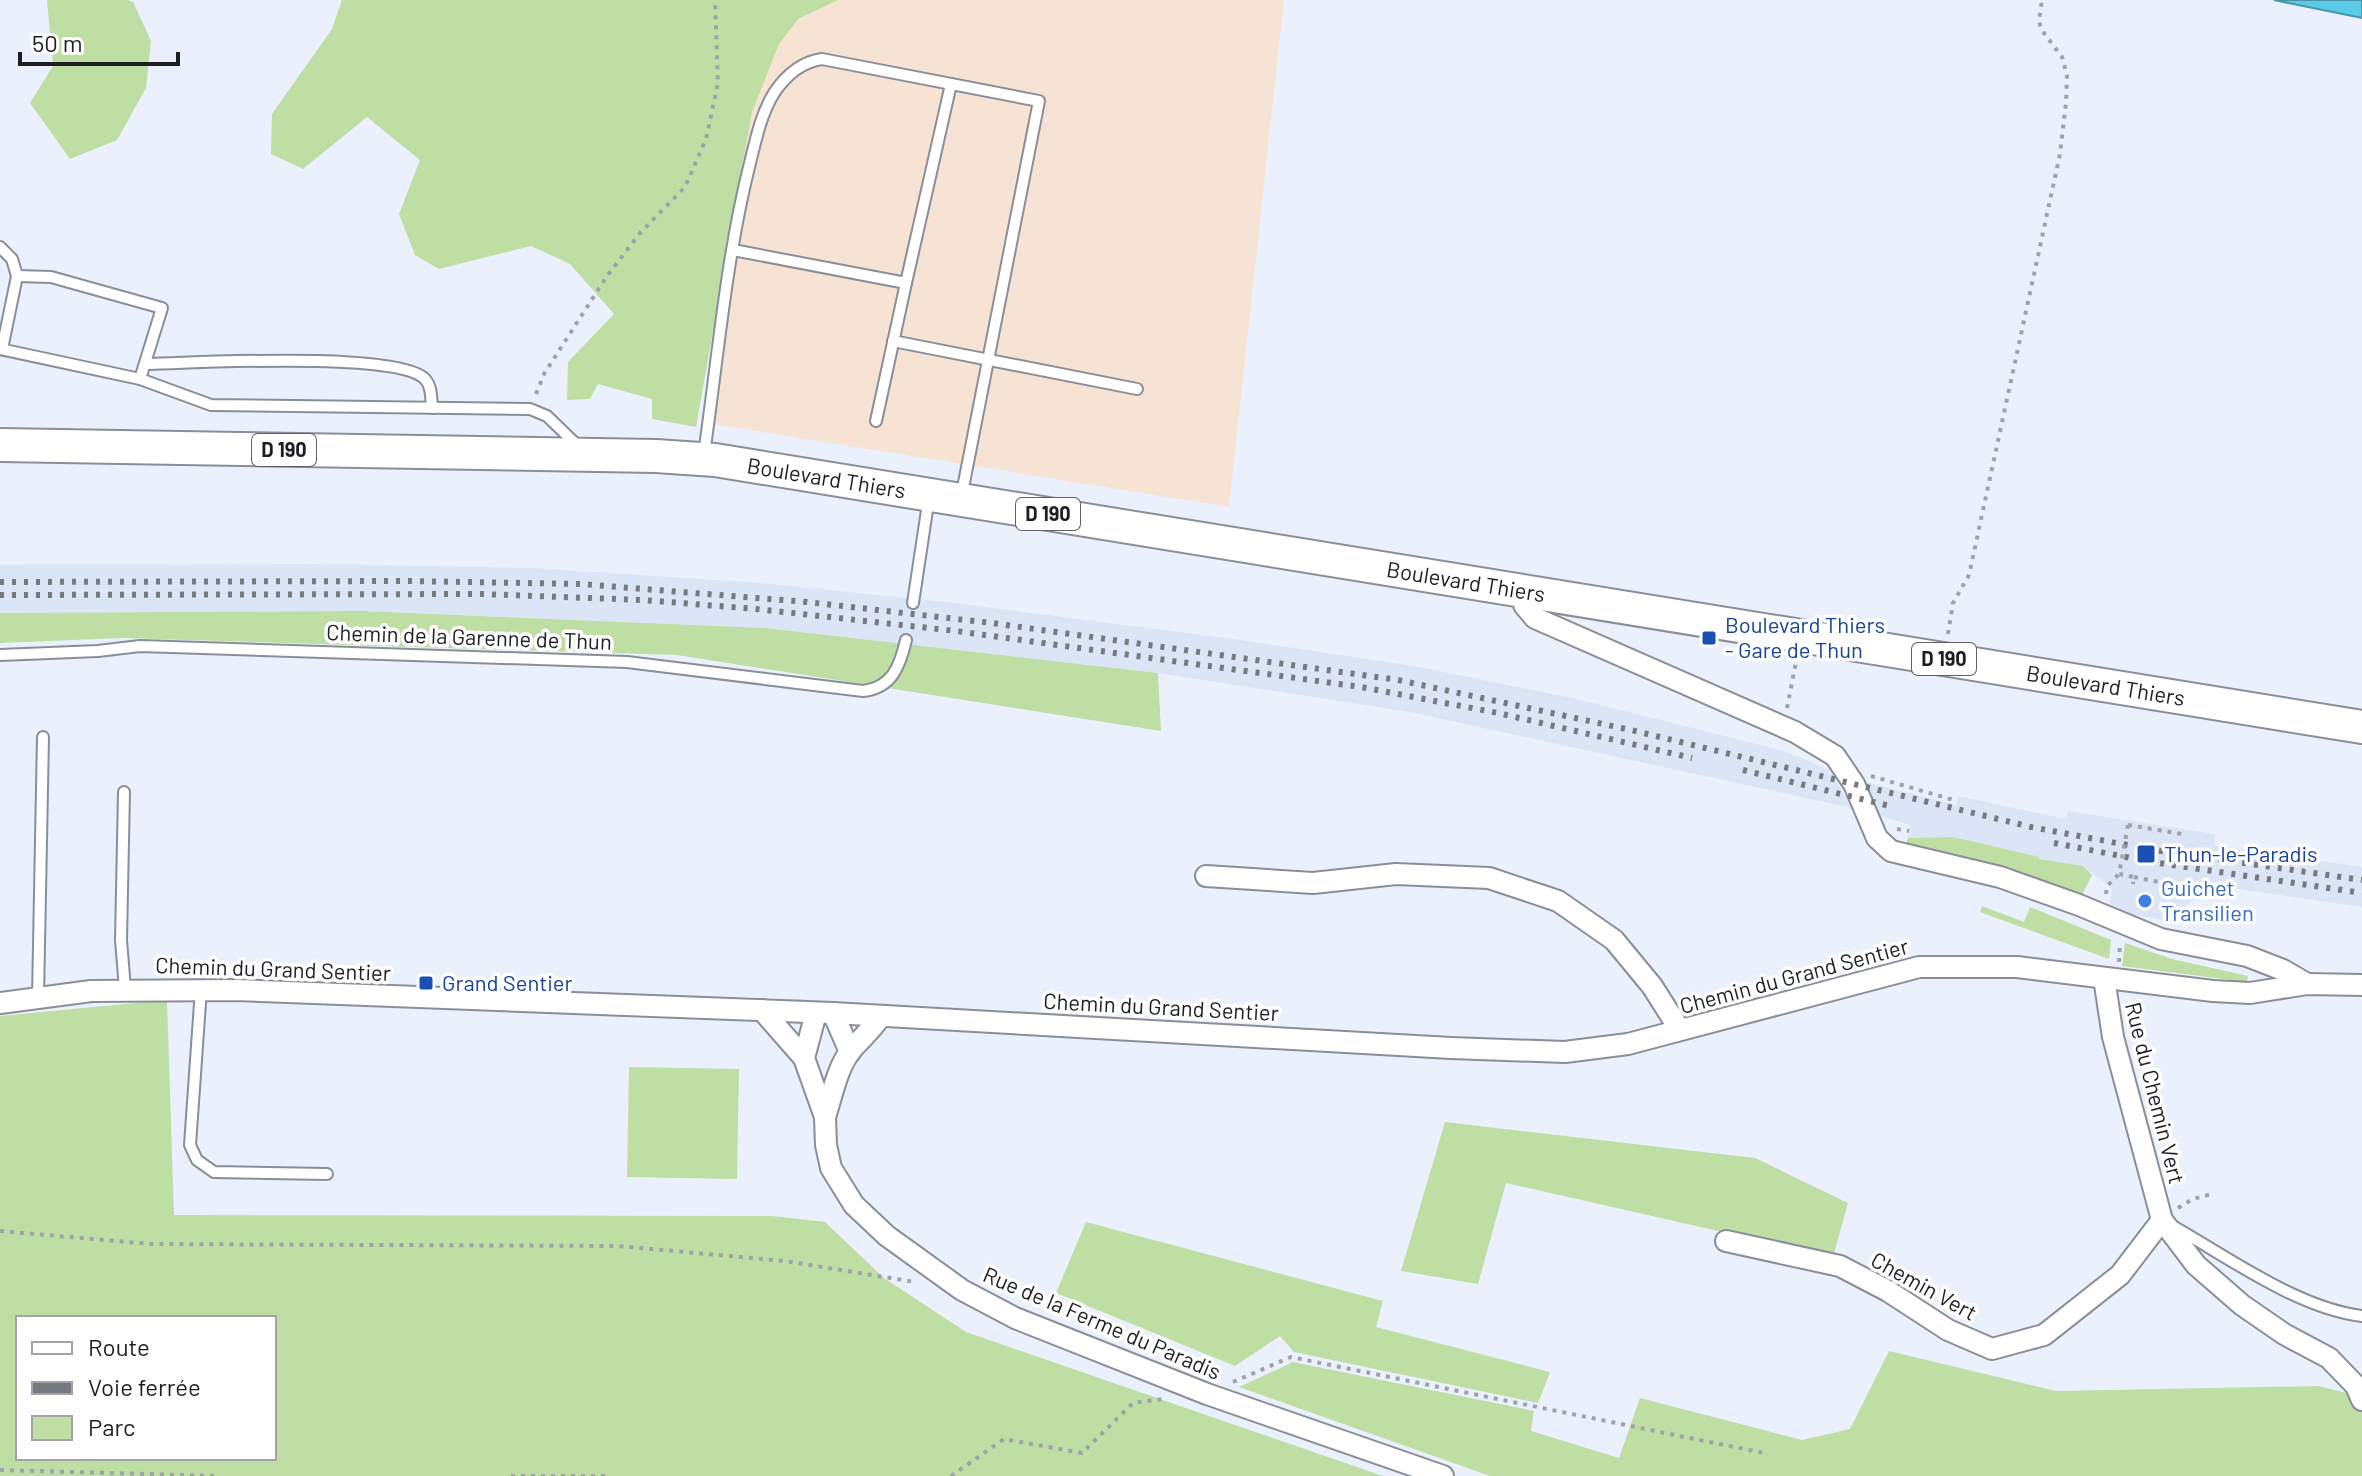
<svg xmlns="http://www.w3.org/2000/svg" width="2362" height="1476" font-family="Barlow,sans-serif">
<rect width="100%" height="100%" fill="#ebf1fc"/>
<g fill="#dbe5f6">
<polygon points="310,564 533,568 763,583 946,602 1226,638 1414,666 1577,699 1784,751 1830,770 1852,808 1410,712 1158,673 765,628 363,611 0,613 0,565"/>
<polygon points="1866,782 1956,805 1958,796 2066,819 2068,811 2215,834 2214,845 2362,867 2362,907 2217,886 2198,895 2169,921 2117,912 2110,903 2112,889 2083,866 2038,859 1953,837 1908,838 1910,825 1877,815"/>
</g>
<polygon fill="#f7e3d4" points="754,0 1284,0 1229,507 706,423"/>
<g fill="#bedea4" fill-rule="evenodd">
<polygon points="47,0 128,0 133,2 151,41 146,88 117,140 70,159 30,103 53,66"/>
<polygon points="342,0 838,0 798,19 779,44 752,112 696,427 652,419 652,399 598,384 590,399 567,400 568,362 614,314 570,264 531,246 439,269 415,255 399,214 420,160 367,117 303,169 271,154 272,114 332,29"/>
<polygon points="363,611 765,628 1158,673 1161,731 677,655 122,638 0,643 0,613"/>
<polygon points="1953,837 2039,857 2039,859 2083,866 2092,875 2082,895 1993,863 1920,848 1906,843 1908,838"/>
<polygon points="1982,906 2024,922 2030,907 2111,940 2109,959 1980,912"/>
<polygon points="2125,943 2172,959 2248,976 2247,982 2122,966"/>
<path d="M167,1000l7,215 598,1 53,6 59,56 82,54 417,144h-1383v-460zM18,1318h256v140h-256z"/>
<polygon points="629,1067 739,1069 737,1179 627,1177"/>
<polygon points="1445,1122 1755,1158 1848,1203 1833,1257 1506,1183 1478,1284 1401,1271"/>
<polygon points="1086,1222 1383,1301 1376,1327 1550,1372 1538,1403 1294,1352 1280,1336 1235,1366 1056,1293"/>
<polygon points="1889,1351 2056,1391 2319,1386 2362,1397 2362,1476 1490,1476 1239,1387 1293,1362 1534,1411 1531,1431 1619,1458 1640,1398 1802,1440 1850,1429"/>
</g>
<polygon fill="#5bcae6" stroke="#4896ab" stroke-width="2" points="2274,0 2362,0 2362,18"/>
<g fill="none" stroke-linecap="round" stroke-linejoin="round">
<g stroke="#898e98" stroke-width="14">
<g id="service">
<polyline points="0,247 12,259 17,276 2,349"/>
<polyline points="733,250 906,283 876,421"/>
<polyline points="17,276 51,277 162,308 140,379"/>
<polyline points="906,283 951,84"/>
<polyline points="893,341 1137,389"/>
<polyline points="0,349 140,379 211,405 530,409 547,416 579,447"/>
<path d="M145,364c46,-1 253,-13 280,15 7,8 6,19 7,29"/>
<path d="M704,454c14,-97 22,-196 46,-291 6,-24 11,-49 24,-70 12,-18 27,-31 48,-34l217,42 -78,397"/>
<polyline points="913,603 929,497"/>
<path d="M0,655l98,-4 42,-5 487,16 236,29c29,-3 37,-25 43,-51"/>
<polyline points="124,792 121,940 125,989"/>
<polyline points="201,989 190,1145 197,1160 214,1172 327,1174"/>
<polyline points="38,998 43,737"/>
<path d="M2171,1225c57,32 126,83 191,91"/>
</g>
</g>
<g stroke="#898e98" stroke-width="24">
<g id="minor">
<polyline points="1525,592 1524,605 1535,618 1795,732 1835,756 1854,784 1877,838 1891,851 2000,877 2079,905 2161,939 2247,956 2283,970 2307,984"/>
<polyline points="1206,876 1313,883 1396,874 1489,878 1558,901 1614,940 1652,986 1680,1030"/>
<polyline points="2104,978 2113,1037 2162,1220 2196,1265 2242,1305 2284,1334 2329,1358 2356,1386 2362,1400"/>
<polyline points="0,1003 91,991 236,990 833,1013 1451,1048 1565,1052 1628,1044 1919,967 2017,967 2213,991 2250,993 2307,984 2362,985"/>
<polyline points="762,1010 804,1058 825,1117 826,1145 831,1168 854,1205 887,1236 962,1290 1015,1318 1207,1394 1443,1476"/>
<polyline points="833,1013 850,1052"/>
<polyline points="804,1058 816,1013"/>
<path d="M825,1117c7,-21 12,-49 26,-67 11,-12 21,-21 30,-34"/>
<polyline points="1726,1241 1840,1266 1888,1291 1948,1330 1992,1349 2044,1335 2120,1275 2162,1220"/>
</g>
</g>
<g stroke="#898e98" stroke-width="36">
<g id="primary">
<path id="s1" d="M0,445l656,11 59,4 1647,267"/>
</g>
</g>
<g stroke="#9ea3ab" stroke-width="4" stroke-dasharray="4 6" stroke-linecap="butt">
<polyline points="536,394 544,374 607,276 640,233 685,187 706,139 718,83 715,0"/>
<polyline points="1948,634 1953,603 1969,575 2060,154 2066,103 2067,75 2062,57 2041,29 2039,20 2042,0"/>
<polyline points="1787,708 1796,662"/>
<polyline points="1871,776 1957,801"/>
<polyline points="2128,825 2182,834"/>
<polyline points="1897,829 1909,831"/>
<polyline points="2134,877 2184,887"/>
<polyline points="2106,894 2107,886 2119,874"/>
<polyline points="2119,962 2120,943"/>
<polyline points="2178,1208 2193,1199 2212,1194"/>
<polyline points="0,1231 151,1244 618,1246 785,1261 915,1282"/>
<polyline points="1233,1382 1291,1357 1764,1453"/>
<polyline points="0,1470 219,1476"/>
<polyline points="511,1476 611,1476"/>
<polyline points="951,1476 1004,1439 1082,1453 1133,1403 1163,1399"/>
</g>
<use href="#service" stroke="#fff" stroke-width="10"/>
<use href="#minor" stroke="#fff" stroke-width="20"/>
<use href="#primary" stroke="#fff" stroke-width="32"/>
<g stroke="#767980" stroke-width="6" stroke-dasharray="4 8" stroke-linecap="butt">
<polyline points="0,582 409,581 581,584 807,602 992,623 1398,680 1631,730 2031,827 2154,850 2362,880"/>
<polyline points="0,595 481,594 643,600 756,609 956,631 1361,687 1498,713 1692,758"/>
<polyline points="1743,770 1894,807"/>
<polyline points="2054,843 2152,862 2362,893"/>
</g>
<polyline stroke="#9ea3ab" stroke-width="4" stroke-dasharray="4 6" stroke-linecap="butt" points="2128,825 2119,874 2134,877 2133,884"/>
</g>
<g fill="#1a4fb4" stroke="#fefefe" stroke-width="3">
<rect x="1701" y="630" width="16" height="16" rx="4"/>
<rect x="2136" y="844" width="20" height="20" rx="4"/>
<rect x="418" y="975" width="16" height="16" rx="4"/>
</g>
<circle fill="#3f7fe0" stroke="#fefefe" stroke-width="3" cx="2145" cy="901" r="8"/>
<g text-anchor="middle" stroke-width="7" stroke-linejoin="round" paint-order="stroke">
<g fill="#fefefe" stroke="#606164" stroke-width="2">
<rect x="252" y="434" width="64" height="32" rx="6"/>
<rect x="1016" y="498" width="64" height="32" rx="6"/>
<rect x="1912" y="643" width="64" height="32" rx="6"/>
</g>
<g font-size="20" font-weight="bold" fill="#1c1e22">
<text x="284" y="457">D 190</text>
<text x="1048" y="521">D 190</text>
<text x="1944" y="666">D 190</text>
</g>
<g font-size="22" fill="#1c1e22" stroke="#fefefe">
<text dy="8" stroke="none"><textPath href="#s1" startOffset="828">Boulevard Thiers</textPath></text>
<text dy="8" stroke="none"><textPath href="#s1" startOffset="1476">Boulevard Thiers</textPath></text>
<text transform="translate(469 637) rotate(2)" y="8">Chemin de la Garenne de Thun</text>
<text dy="8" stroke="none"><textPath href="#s1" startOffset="2124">Boulevard Thiers</textPath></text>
<text transform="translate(273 969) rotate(2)" y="8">Chemin du Grand Sentier</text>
<text transform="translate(1794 976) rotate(-15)" y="8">Chemin du Grand Sentier</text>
<text transform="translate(1161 1007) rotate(3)" y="8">Chemin du Grand Sentier</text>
<text transform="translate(2155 1093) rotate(76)" y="8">Rue du Chemin Vert</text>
<text transform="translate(1924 1286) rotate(29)" y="8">Chemin Vert</text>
<text transform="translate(1102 1323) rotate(23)" y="8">Rue de la Ferme du Paradis</text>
</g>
<g font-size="22" fill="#164399" stroke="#fefefe" text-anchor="start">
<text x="1725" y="633">Boulevard Thiers<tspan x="1725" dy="25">- Gare de Thun</tspan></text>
<text x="2164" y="862">Thun-le-Paradis</text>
<text x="442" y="991">Grand Sentier</text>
</g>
<g font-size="22" fill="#366cbe" stroke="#fefefe" text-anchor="start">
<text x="2161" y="896">Guichet<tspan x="2161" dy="25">Transilien</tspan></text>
</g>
</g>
<rect x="16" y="1316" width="260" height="144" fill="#fefefe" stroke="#a4a4a6" stroke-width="2"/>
<rect x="32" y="1342" width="40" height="12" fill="#ffffff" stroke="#a4a4a6" stroke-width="2"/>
<text x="88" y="1356" font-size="24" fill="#1c1e22">Route</text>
<rect x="32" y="1382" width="40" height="12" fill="#767980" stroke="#a4a4a6" stroke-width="2"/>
<text x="88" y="1396" font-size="24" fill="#1c1e22">Voie ferrée</text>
<rect x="32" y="1416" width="40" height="24" fill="#bedea4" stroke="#a4a4a6" stroke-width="2"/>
<text x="88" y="1436" font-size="24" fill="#1c1e22">Parc</text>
<path d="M20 52v12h158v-12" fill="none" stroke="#1c1e22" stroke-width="4"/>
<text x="32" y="52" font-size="24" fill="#1c1e22" stroke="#fefefe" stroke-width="6" paint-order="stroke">50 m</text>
</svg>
